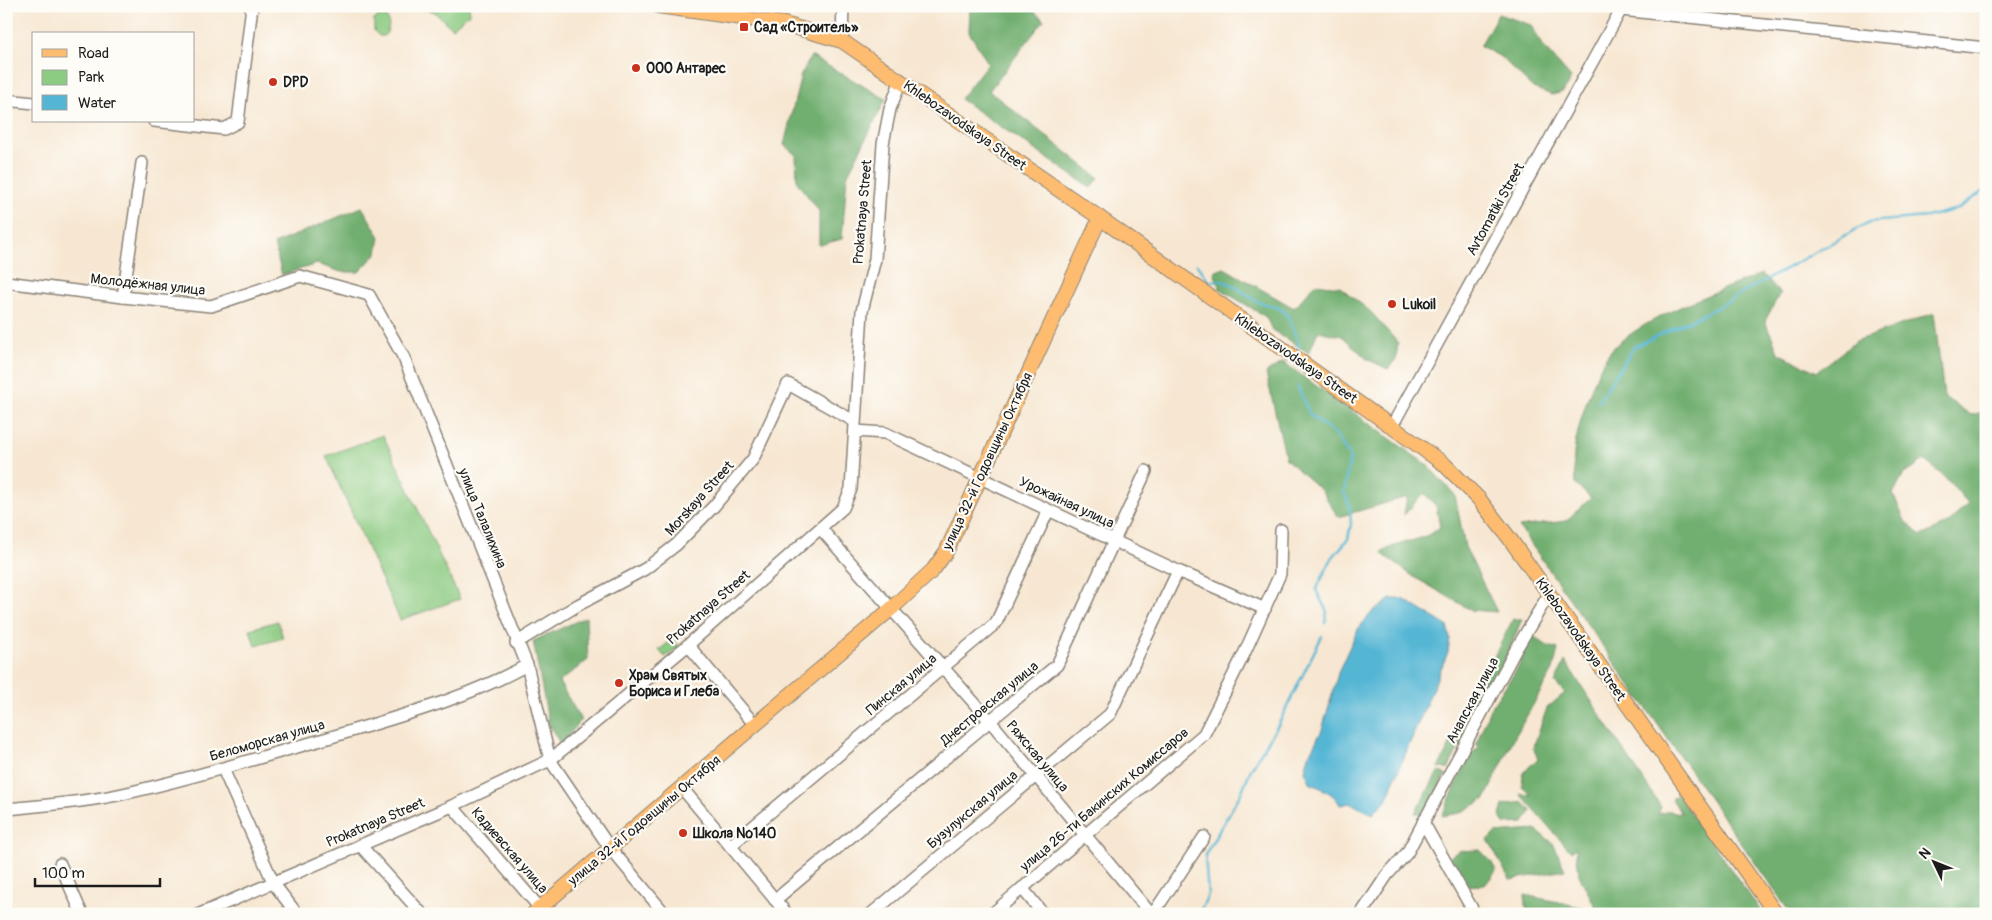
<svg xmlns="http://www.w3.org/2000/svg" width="1992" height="920" font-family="Pangolin,sans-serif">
<rect width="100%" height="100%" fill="#fdfcf7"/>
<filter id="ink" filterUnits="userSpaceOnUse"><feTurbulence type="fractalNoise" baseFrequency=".02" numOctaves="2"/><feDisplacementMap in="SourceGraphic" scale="10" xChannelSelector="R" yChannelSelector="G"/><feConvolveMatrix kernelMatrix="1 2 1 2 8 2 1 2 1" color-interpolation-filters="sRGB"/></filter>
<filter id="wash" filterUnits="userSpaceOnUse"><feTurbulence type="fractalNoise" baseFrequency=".0096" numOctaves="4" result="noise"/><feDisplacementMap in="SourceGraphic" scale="20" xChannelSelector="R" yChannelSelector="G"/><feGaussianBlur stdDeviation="1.12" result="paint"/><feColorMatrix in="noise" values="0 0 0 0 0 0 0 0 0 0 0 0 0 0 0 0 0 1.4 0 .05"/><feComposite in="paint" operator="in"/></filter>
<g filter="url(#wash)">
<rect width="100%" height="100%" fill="#f7e7d2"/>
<g fill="#8ccb82" stroke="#54744f">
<polygon points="469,6 470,13 452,28 433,11 406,7"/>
<path d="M380,15l7,2c3,7 2,14 -3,19h-5l-5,-5v-11z"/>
<polygon points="383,435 460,599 400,620 326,456"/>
<polygon points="278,621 283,638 255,646 250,629"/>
<polygon points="673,639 679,647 665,657 659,650"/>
</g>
<g fill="#71af70" stroke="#466646" fill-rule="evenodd">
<polygon points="970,6 1028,6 1044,20 989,91 1099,178 1091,188 960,99 988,63 969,32"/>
<polygon points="1498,14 1531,25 1543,46 1571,78 1563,92 1552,95 1533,88 1501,57 1480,46"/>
<polygon points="811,56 886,99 847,176 842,239 819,245 819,211 797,182 796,155 784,145 801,75"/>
<polygon points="362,207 380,237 377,253 359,272 341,272 317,264 282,275 274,244"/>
<polygon points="1224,268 1294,308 1315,284 1340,287 1371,312 1398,343 1396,359 1388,369 1367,359 1342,336 1318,331 1309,353 1272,330 1266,317 1220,289 1214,272"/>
<path d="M1762,274l18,19 -15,28 14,32 38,19 39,-31 78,-28 10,84 27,18 15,-4v503h-195l-272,-387 47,-6 25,-23 -16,-14c0,-10 -2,-21 -1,-30 2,-25 19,-76 32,-97 23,-35 117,-68 156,-83zM1924,460l20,16 24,27 -18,19 -29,14 -16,-15 -12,-27 10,-19z"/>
<path d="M1283,362l144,103 28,30 10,52 32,65 -26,-2 -57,-33 -33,-24c18,-13 43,-11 59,-26l-4,-21 -12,-13 -20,22 3,-18 -69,20 -16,-26 -36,-32 -20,-86z"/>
<polygon points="586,617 588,660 559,682 581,720 561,745 549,725 533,641"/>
<polygon points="1513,619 1522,619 1502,667 1472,721 1461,722"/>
<polygon points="1529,633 1546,645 1558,649 1553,670 1513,740 1485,799 1460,813 1442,816 1470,754 1479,748 1476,744 1490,709 1519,666"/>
<polygon points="1565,661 1661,807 1658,814 1670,811 1681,813 1672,799 1677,794 1763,914 1599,914 1579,875 1576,848 1571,852 1520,794 1531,795 1522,786 1523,773 1538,758 1533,748 1547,708 1565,693 1555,683"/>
<polygon points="1460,725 1470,726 1448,769 1438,768"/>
<polygon points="1438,772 1446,774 1426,814 1415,813"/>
<polygon points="1523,802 1531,811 1524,823 1504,824 1500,816 1503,805"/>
<polygon points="1535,830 1553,843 1565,870 1510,880 1488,840 1495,833"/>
<polygon points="1480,850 1491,861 1496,871 1485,885 1462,886 1449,857 1459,851"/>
<polygon points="1525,895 1581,907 1584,914 1527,914"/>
</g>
<path fill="#55b6d4" stroke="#386978" d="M1391,599h12l44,27 3,12 -2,14 -62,148 -13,14 -23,-11 -10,2c-5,-11 -18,-17 -29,-21l-6,-13 4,-16 13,-25 17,-60 19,-41 15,-18z"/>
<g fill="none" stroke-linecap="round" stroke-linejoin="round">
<g stroke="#55b6d4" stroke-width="2.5">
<path d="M1197,264l12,18c4,-1 9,-2 12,-1 15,2 25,16 38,21 11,4 19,3 28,13 2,3 11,27 12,33"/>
<polyline points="1298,387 1310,415 1335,434 1350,457 1344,492 1350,508 1351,524 1348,539 1332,558 1316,590 1327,612 1325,623"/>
<polyline points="1598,402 1634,347 1716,308 1869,222 1926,217 1958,209 1986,189"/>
<polyline points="1199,914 1208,895 1205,855 1241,793 1251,769 1278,725 1322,636"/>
</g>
</g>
</g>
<g filter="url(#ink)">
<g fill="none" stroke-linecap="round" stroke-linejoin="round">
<g stroke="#8a8277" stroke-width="14">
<g id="minor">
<polyline points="1621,10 1986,48"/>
<polyline points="842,41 843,6"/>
<polyline points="6,100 34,103"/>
<polyline points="154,121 224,129 238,122 252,6"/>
<polyline points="6,282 123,297 211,306 300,276 369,295 404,358 527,665 550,760 610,848 665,914"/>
<polyline points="123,297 142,163"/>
<polyline points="1392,426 1623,6"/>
<polyline points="855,431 885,433 1178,571 1265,609"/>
<polyline points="821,529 991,722 1151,914"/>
<polyline points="516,643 578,605 645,569 676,545 714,506 753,459 788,384 854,421"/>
<polyline points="688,645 755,725"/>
<polyline points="223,769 274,884 297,914"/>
<polyline points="682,788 787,914"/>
<polyline points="452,806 545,914"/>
<path d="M6,809c41,-4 81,-7 121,-16 67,-15 134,-36 201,-55 68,-21 136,-38 199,-73"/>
<polyline points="1423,822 1475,914"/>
<polyline points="360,845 422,914"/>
<polyline points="730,846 996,623 1048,511"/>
<polyline points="60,864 82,914"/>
<polyline points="1022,888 1043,914"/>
<polyline points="775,900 1057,665 1146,471"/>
<polyline points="200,914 452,806 550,760 688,645 843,508 851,489 862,311 875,259 883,144 890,109 901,80"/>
<polyline points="871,914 1110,714 1178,571"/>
<polyline points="992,914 1204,734 1244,654 1280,574 1281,530"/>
<polyline points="1153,914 1204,837"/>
<polyline points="1361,914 1387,875 1407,853 1515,651 1549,594"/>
</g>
</g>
<g stroke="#8a8277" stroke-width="16">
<g id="major">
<polyline points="658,6 784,24 842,41 1100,218 1444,464 1479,499 1510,539 1776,914"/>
<polyline points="533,914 891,609 933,570 946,552 1100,218"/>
</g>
</g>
<use href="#minor" stroke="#fff" stroke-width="11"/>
<use href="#major" stroke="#fdbc70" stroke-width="14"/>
</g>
</g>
<g fill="#c8321e" stroke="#fdfcf7" stroke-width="2">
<rect x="739" y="22" width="10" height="10" rx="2.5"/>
<circle cx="636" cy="68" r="5"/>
<circle cx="273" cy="82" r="5"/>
<circle cx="1392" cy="304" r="5"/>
<circle cx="619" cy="683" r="5"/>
<circle cx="683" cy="833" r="5"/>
</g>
<g text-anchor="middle" stroke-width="4.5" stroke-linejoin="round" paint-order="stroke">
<g font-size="14" font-weight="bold" fill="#1c1c1c" stroke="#fdfcf7" text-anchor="start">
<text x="754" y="32">Сад «Строитель»</text>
<text x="646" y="73">ООО Антарес</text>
<text x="283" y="87">DPD</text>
<text x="1402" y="309">Lukoil</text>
<text x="629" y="680">Храм Святых<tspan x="629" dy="16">Бориса и Глеба</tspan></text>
<text x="693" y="838">Школа №140</text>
</g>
<g font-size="14" fill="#1c1c1c" stroke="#fdfcf7">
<text transform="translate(965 125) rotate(35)" y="5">Khlebozavodskaya Street</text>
<text transform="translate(1495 209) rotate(-61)" y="5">Avtomatiki Street</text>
<text transform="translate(862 212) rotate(-85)" y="5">Prokatnaya Street</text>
<text transform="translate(148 284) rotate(6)" y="5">Молодёжная улица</text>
<text transform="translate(1296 358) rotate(35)" y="5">Khlebozavodskaya Street</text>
<text transform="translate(987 461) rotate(-65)" y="5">улица 32-й Годовщины Октября</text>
<text transform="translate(699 498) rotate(-48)" y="5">Morskaya Street</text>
<text transform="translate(1067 502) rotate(25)" y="5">Урожайная улица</text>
<text transform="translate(483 518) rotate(68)" y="5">улица Талалихина</text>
<text transform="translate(708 607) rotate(-41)" y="5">Prokatnaya Street</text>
<text transform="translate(1581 639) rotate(55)" y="5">Khlebozavodskaya Street</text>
<text transform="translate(901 684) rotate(-40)" y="5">Пинская улица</text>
<text transform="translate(1472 700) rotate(-62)" y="5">Анапская улица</text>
<text transform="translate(989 703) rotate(-40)" y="5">Днестровская улица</text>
<text transform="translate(267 740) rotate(-16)" y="5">Беломорская улица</text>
<text transform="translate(1038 756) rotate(50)" y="5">Ряжская улица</text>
<text transform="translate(1104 799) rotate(-40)" y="5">улица 26-ти Бакинских Комиссаров</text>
<text transform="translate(972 809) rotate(-40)" y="5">Бузулукская улица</text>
<text transform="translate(644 820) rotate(-40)" y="5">улица 32-й Годовщины Октября</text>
<text transform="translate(375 822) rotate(-23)" y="5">Prokatnaya Street</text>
<text transform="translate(510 850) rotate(49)" y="5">Кадиевская улица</text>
</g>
</g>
<rect width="1992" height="920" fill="none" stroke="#fdfcf7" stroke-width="25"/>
<rect x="32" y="32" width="162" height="90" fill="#fdfcf7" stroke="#a3a29f"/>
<rect x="42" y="49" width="25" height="8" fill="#fdbc70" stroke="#a3a29f"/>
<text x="78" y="58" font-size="15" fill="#1c1c1c">Road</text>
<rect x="42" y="70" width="25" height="15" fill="#8ccb82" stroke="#a3a29f"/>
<text x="78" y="82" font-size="15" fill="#1c1c1c">Park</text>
<rect x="42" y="95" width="25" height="15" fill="#55b6d4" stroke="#a3a29f"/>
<text x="78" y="108" font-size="15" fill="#1c1c1c">Water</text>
<g transform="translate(1934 862) rotate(313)" stroke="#fdfcf7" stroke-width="4" paint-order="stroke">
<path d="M0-4L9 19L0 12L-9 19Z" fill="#1c1c1c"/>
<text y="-8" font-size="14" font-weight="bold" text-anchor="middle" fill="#1c1c1c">N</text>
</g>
<path d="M35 878v8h125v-8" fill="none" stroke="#1c1c1c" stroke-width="2.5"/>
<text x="42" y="878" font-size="15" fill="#1c1c1c" stroke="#fdfcf7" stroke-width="4" paint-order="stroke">100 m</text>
</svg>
